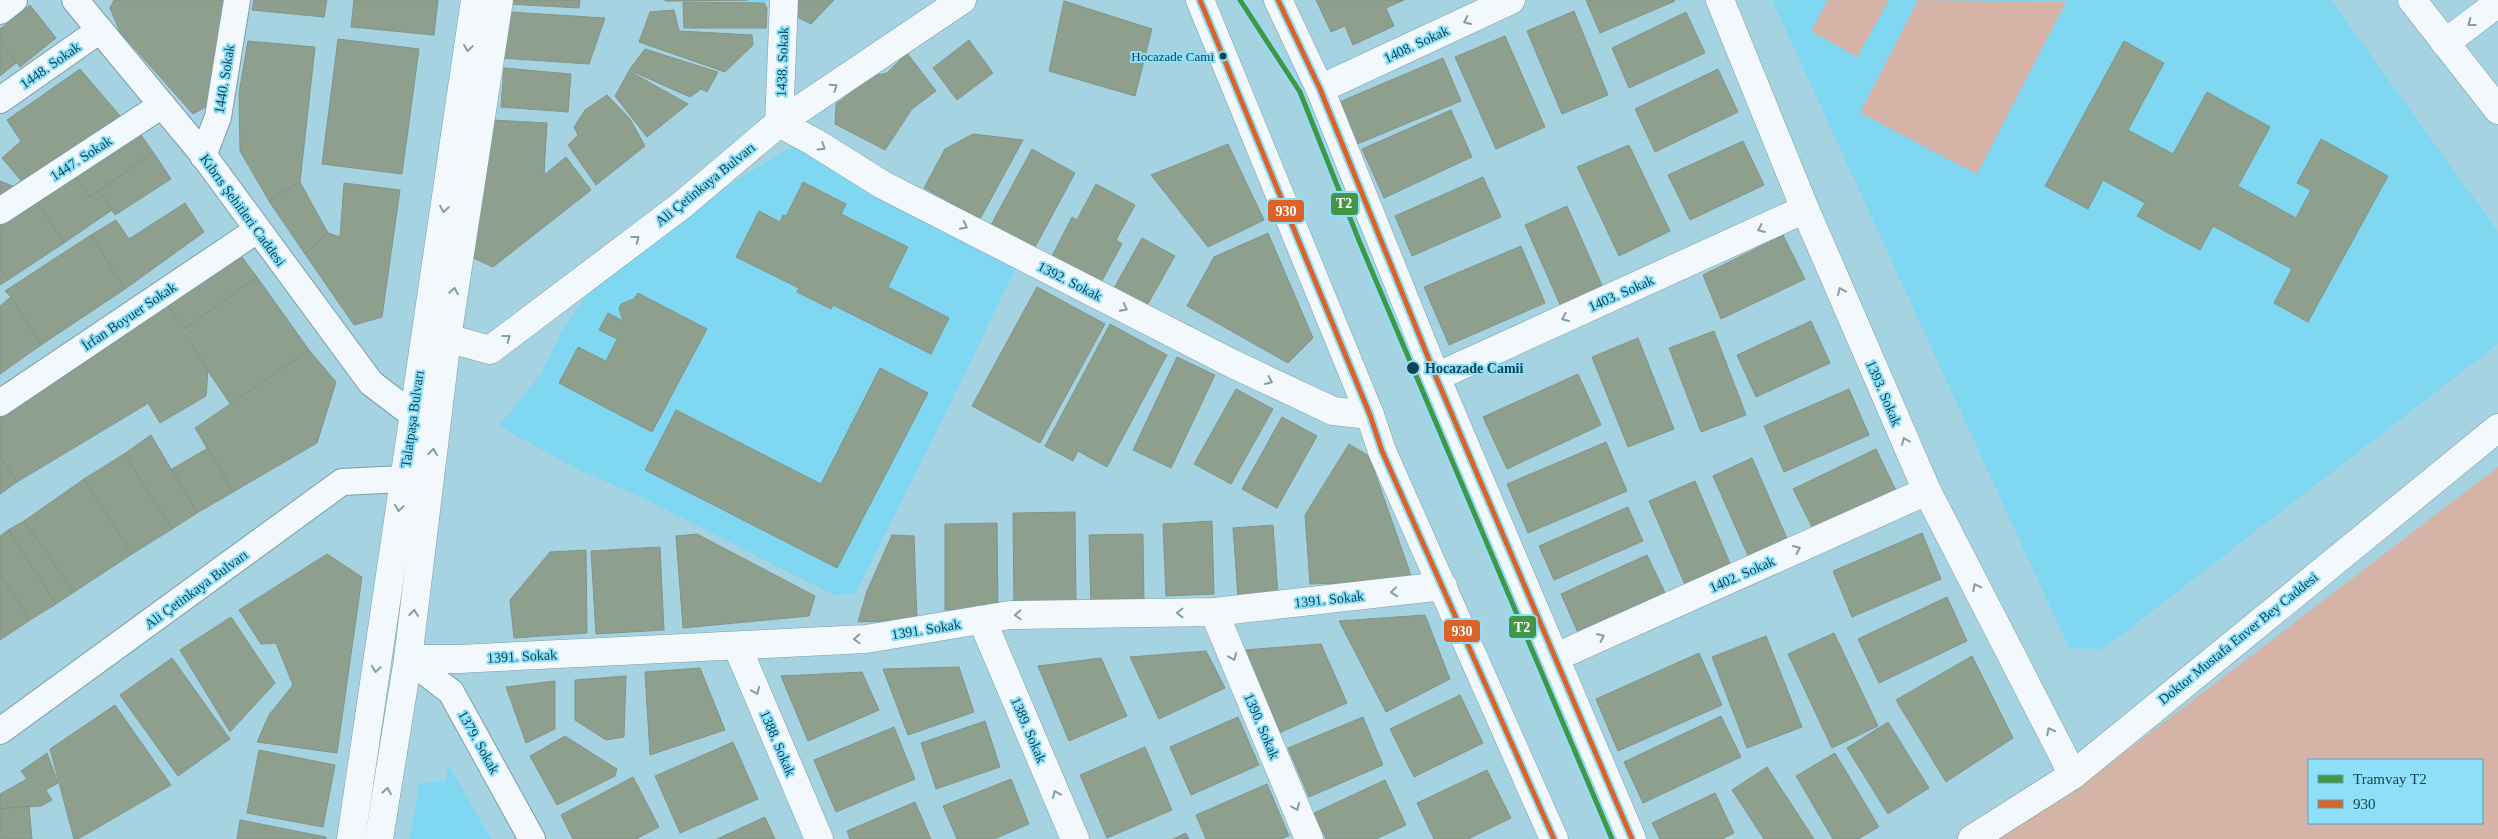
<svg xmlns="http://www.w3.org/2000/svg" width="2498" height="839" font-family="Georgia,serif">
<rect width="100%" height="100%" fill="#a6d3e2"/>
<g fill="#7fd7f1">
<polygon points="678,0 768,0 764,3 683,2"/>
<polygon points="1772,0 2331,0 2498,232 2498,344 2103,649 2069,648"/>
<polygon points="793,146 886,202 1019,261 949,407 855,594 834,595 641,497 579,470 499,426 540,375 561,333 585,297 714,194"/>
<polygon points="448,764 491,839 410,839 419,783 446,781"/>
</g>
<g fill="#d5b3a7" fill-rule="evenodd">
<polygon points="1828,0 1889,0 1857,57 1811,31"/>
<polygon points="1918,0 2066,2 1977,174 1860,113"/>
<path d="M2498,467v372h-505l72,-41zM2309,760h173v63h-173z"/>
</g>
<g fill="#8e9f8e" stroke="#839488">
<polygon points="114,0 230,0 215,102 193,114 120,32 110,8"/>
<polygon points="254,0 327,0 324,17 252,10"/>
<polygon points="354,0 438,0 434,35 351,27"/>
<polygon points="508,0 580,0 579,8 507,4"/>
<polygon points="665,0 748,0 665,1"/>
<polygon points="788,0 834,0 811,24 789,13"/>
<polygon points="1316,0 1404,0 1386,8 1394,26 1353,45 1345,26 1331,32"/>
<polygon points="1586,0 1674,0 1675,1 1600,33"/>
<polygon points="1064,1 1152,29 1135,96 1049,71"/>
<polygon points="683,2 764,3 767,8 766,28 684,28"/>
<polygon points="30,5 56,38 20,67 0,42 0,29"/>
<polygon points="674,10 679,31 752,35 753,45 725,72 639,42 650,12"/>
<polygon points="1574,11 1608,95 1562,114 1527,31"/>
<polygon points="510,12 605,18 589,64 501,58"/>
<polygon points="1686,12 1705,53 1629,88 1612,48"/>
<polygon points="1505,36 1545,127 1496,149 1455,57"/>
<polygon points="338,39 419,49 402,174 322,164"/>
<polygon points="969,40 993,73 957,100 933,68"/>
<polygon points="248,41 315,47 300,182 269,201 240,151 239,93"/>
<polygon points="2124,41 2164,63 2128,130 2173,154 2207,92 2270,127 2238,186 2296,218 2311,190 2297,183 2321,139 2388,176 2308,322 2274,303 2292,269 2213,226 2200,250 2137,216 2145,203 2103,180 2088,209 2045,186"/>
<polygon points="0,43 16,63 0,76"/>
<polygon points="645,49 718,72 707,92 701,89 690,97 629,70"/>
<polygon points="907,53 936,91 912,109 885,150 835,124 836,104 873,76 887,73"/>
<polygon points="1443,58 1461,101 1355,145 1337,103"/>
<polygon points="504,68 571,74 568,112 501,107"/>
<polygon points="80,69 121,117 23,183 2,158 21,141 7,120"/>
<polygon points="1718,69 1738,112 1655,152 1635,109"/>
<polygon points="629,71 688,104 647,137 615,96"/>
<polygon points="607,95 630,119 645,146 596,185 568,145 578,135 574,127 585,110"/>
<polygon points="1451,110 1472,157 1384,198 1362,149"/>
<polygon points="492,120 547,123 544,175 566,157 591,190 493,267 471,257"/>
<polygon points="134,125 153,152 90,197 73,173"/>
<polygon points="973,134 1023,140 980,219 924,188 945,149"/>
<polygon points="1743,141 1764,185 1690,220 1668,175"/>
<polygon points="1228,144 1264,220 1208,247 1151,175"/>
<polygon points="1629,145 1670,231 1619,256 1577,167"/>
<polygon points="1032,149 1075,173 1034,249 991,225"/>
<polygon points="153,152 171,179 115,215 99,191"/>
<polygon points="73,173 90,197 99,191 112,210 64,243 35,199"/>
<polygon points="1483,177 1501,217 1412,256 1395,216"/>
<polygon points="0,181 22,190 0,205"/>
<polygon points="300,182 328,233 305,254 269,201"/>
<polygon points="803,182 846,204 841,214 908,247 888,287 949,318 931,354 833,305 831,309 797,292 799,288 736,257 759,211 780,222 783,215 786,216"/>
<polygon points="344,183 400,190 382,317 354,325 305,254 328,233 340,237"/>
<polygon points="1096,184 1135,205 1116,240 1122,244 1099,286 1050,260 1072,217 1077,220"/>
<polygon points="35,199 64,243 8,280 0,267 0,222"/>
<polygon points="185,203 204,232 125,289 91,235 116,220 129,239"/>
<polygon points="1567,206 1604,290 1562,309 1525,225"/>
<polygon points="1268,233 1313,338 1288,363 1187,306 1214,257"/>
<polygon points="91,235 125,289 41,345 11,297 5,291"/>
<polygon points="1783,235 1805,279 1721,319 1703,275"/>
<polygon points="1142,238 1175,256 1145,309 1113,290"/>
<polygon points="1521,246 1545,303 1449,345 1424,287"/>
<polygon points="239,253 257,277 184,329 167,304"/>
<polygon points="0,267 8,280 0,285"/>
<polygon points="257,277 309,350 231,405 208,371 184,329"/>
<polygon points="1037,287 1105,324 1040,443 972,406"/>
<polygon points="638,293 707,329 652,432 559,383 578,347 606,361 617,339 599,330 608,313 623,321 619,309 621,304 634,299"/>
<polygon points="11,297 41,345 0,374 0,306"/>
<polygon points="167,304 208,371 206,396 160,423 110,340"/>
<polygon points="1811,321 1830,363 1756,397 1737,355"/>
<polygon points="1110,324 1167,355 1107,467 1078,451 1073,461 1045,446"/>
<polygon points="1714,331 1746,415 1701,432 1669,348"/>
<polygon points="1638,338 1674,429 1628,447 1592,357"/>
<polygon points="111,344 147,404 17,482 0,456 0,408 6,407"/>
<polygon points="309,350 336,382 317,443 233,492 195,428"/>
<polygon points="1177,357 1215,375 1171,468 1133,450"/>
<polygon points="880,368 928,393 837,568 645,470 676,410 821,484"/>
<polygon points="1578,374 1601,425 1507,469 1483,417"/>
<polygon points="1236,389 1273,409 1231,484 1194,464"/>
<polygon points="1849,389 1869,435 1784,472 1764,426"/>
<polygon points="1282,417 1317,436 1277,508 1242,489"/>
<polygon points="151,435 197,513 172,529 124,454"/>
<polygon points="1606,442 1627,491 1528,533 1507,484"/>
<polygon points="1349,444 1369,456 1413,581 1310,584 1305,515"/>
<polygon points="208,448 233,492 197,513 172,469"/>
<polygon points="1876,449 1898,495 1816,535 1793,489"/>
<polygon points="124,454 172,529 132,554 84,479"/>
<polygon points="0,456 17,482 0,494"/>
<polygon points="1752,458 1789,543 1750,560 1713,476"/>
<polygon points="84,479 132,554 74,592 24,521"/>
<polygon points="1695,481 1732,568 1686,587 1649,501"/>
<polygon points="1628,507 1643,541 1554,580 1539,546"/>
<polygon points="1075,512 1076,605 1014,606 1013,513"/>
<polygon points="24,521 74,592 56,604 8,530"/>
<polygon points="1212,521 1214,594 1166,596 1163,524"/>
<polygon points="997,523 998,610 945,610 945,524"/>
<polygon points="1273,525 1278,594 1238,597 1233,528"/>
<polygon points="8,530 56,604 30,620 0,574 0,536"/>
<polygon points="1922,533 1941,579 1852,617 1833,571"/>
<polygon points="697,534 815,596 809,616 683,628 676,536"/>
<polygon points="1143,534 1144,605 1091,607 1089,535"/>
<polygon points="892,535 914,536 917,620 858,622 867,591"/>
<polygon points="660,547 664,630 596,634 591,551"/>
<polygon points="586,550 587,633 514,638 510,600 550,552"/>
<polygon points="327,554 362,577 337,753 257,742 269,715 293,685 276,643 261,644 239,610"/>
<polygon points="1647,555 1666,595 1579,635 1561,594"/>
<polygon points="0,574 30,620 0,640"/>
<polygon points="1947,597 1967,641 1879,683 1858,639"/>
<polygon points="1425,615 1450,679 1386,712 1339,621"/>
<polygon points="231,617 275,683 230,732 180,650"/>
<polygon points="1834,633 1878,726 1832,748 1788,654"/>
<polygon points="1766,636 1802,727 1747,748 1712,657"/>
<polygon points="1321,644 1347,703 1279,733 1244,650"/>
<polygon points="1206,651 1225,688 1159,719 1130,657"/>
<polygon points="1699,653 1722,705 1618,751 1596,699"/>
<polygon points="1972,656 2013,738 1946,782 1896,700"/>
<polygon points="172,658 230,739 178,776 120,695"/>
<polygon points="1101,658 1127,716 1069,741 1038,666"/>
<polygon points="959,667 974,712 908,735 883,669"/>
<polygon points="700,668 725,730 650,755 645,672"/>
<polygon points="862,672 879,710 808,741 781,676"/>
<polygon points="626,676 624,737 606,740 575,720 575,680"/>
<polygon points="555,681 555,729 526,743 506,687"/>
<polygon points="1460,695 1483,743 1414,777 1390,729"/>
<polygon points="115,705 171,785 78,839 74,839 50,749"/>
<polygon points="1721,716 1741,757 1643,803 1624,762"/>
<polygon points="1238,717 1259,765 1191,795 1170,747"/>
<polygon points="1363,717 1383,765 1309,797 1288,748"/>
<polygon points="985,721 1000,767 936,789 921,743"/>
<polygon points="1888,722 1929,788 1888,814 1847,748"/>
<polygon points="894,727 915,779 836,812 814,760"/>
<polygon points="565,736 617,769 615,776 557,805 530,756"/>
<polygon points="733,742 758,799 680,833 655,776"/>
<polygon points="1145,747 1172,810 1107,838 1080,775"/>
<polygon points="259,750 335,765 323,827 247,813"/>
<polygon points="47,753 58,783 46,790 52,800 41,806 0,809 0,794 27,779 21,771"/>
<polygon points="1835,753 1879,827 1858,839 1833,839 1796,776"/>
<polygon points="1767,767 1814,839 1764,839 1732,790"/>
<polygon points="1487,770 1511,818 1468,839 1434,839 1417,803"/>
<polygon points="633,777 659,827 636,839 573,839 561,815"/>
<polygon points="1011,779 1029,824 994,839 957,839 943,806"/>
<polygon points="1385,780 1406,825 1376,839 1326,839 1314,813"/>
<polygon points="1267,784 1289,836 1280,839 1206,839 1196,815"/>
<polygon points="1715,793 1734,833 1722,839 1660,839 1652,823"/>
<polygon points="915,802 931,839 850,839 847,831"/>
<polygon points="29,806 32,839 0,839 0,809"/>
<polygon points="765,817 775,839 717,839"/>
<polygon points="240,820 326,837 326,839 237,839"/>
<polygon points="1186,833 1189,839 1173,839"/>
</g>
<g fill="none" stroke-linecap="round" stroke-linejoin="round">
<g stroke="#799ea9" stroke-width="28">
<g id="pedestrian">
<polyline points="75,0 201,152 371,383 413,415"/>
<polyline points="0,11 14,0"/>
<polyline points="0,100 100,30"/>
<polyline points="203,156 218,117 237,0"/>
<polyline points="0,211 162,105"/>
<polyline points="0,403 257,230"/>
<polyline points="408,659 451,692 532,839"/>
<polyline points="0,731 342,482 403,479"/>
</g>
</g>
<g stroke="#799ea9" stroke-width="29">
<g id="minor">
<polyline points="784,0 779,123 814,142 883,185 1233,364 1333,411 1370,415"/>
<polyline points="1720,0 1805,209 1927,491 2073,775"/>
<polyline points="2412,0 2498,110"/>
<polyline points="2445,43 2498,3"/>
<polyline points="1320,89 1511,0"/>
<polyline points="447,338 490,350 682,205 779,123 962,0"/>
<polyline points="1436,377 1805,209"/>
<polyline points="1214,612 1309,839"/>
<polyline points="982,620 1075,839"/>
<polyline points="737,646 819,839"/>
<polyline points="1556,657 1927,491"/>
<polyline points="408,659 459,659 866,639 1010,615 1214,612 1443,586"/>
</g>
</g>
<g stroke="#799ea9" stroke-width="29">
<polyline id="tertiary" points="1972,839 2073,775 2498,428"/>
</g>
<g stroke="#799ea9" stroke-width="29">
<g id="secondary">
<polyline points="351,839 475,0"/>
<polyline points="379,839 408,659 447,338 499,0"/>
</g>
</g>
<g stroke="#799ea9" stroke-width="29">
<g id="primary">
<polyline points="1200,0 1370,415 1382,451 1554,839"/>
<polyline points="1278,0 1320,89 1436,377 1632,839"/>
</g>
</g>
<use href="#pedestrian" stroke="#f2f8fb" stroke-width="26"/>
<use href="#minor" stroke="#f2f8fb" stroke-width="28"/>
<use href="#tertiary" stroke="#f2f8fb" stroke-width="28"/>
<use href="#secondary" stroke="#f2f8fb" stroke-width="28"/>
<use href="#primary" stroke="#f2f8fb" stroke-width="28"/>
<g stroke="#8ee0fa" stroke-width="9">
<g id="bus-1">
<polyline points="1200,0 1370,415 1382,451 1554,839"/>
<polyline points="1278,0 1320,89 1436,377 1632,839"/>
</g>
</g>
<use href="#bus-1" stroke="#dc6227" stroke-width="5"/>
<g stroke="#8ee0fa" stroke-width="9">
<polyline id="tram-1" points="1240,0 1300,92 1360,243 1612,839"/>
</g>
<use href="#tram-1" stroke="#449646" stroke-width="5"/>
</g>
<defs><path id="oneway-chevron" d="M-2-3.5L2.5 0L-2 3.5" fill="none" stroke-width="1.6" stroke-linecap="round" stroke-linejoin="round" transform="scale(1.25)"/></defs>
<g stroke="#829ea6">
<use href="#oneway-chevron" transform="translate(1467 21) rotate(155)"/>
<use href="#oneway-chevron" transform="translate(2471 23) rotate(143)"/>
<use href="#oneway-chevron" transform="translate(468 48) rotate(98)"/>
<use href="#oneway-chevron" transform="translate(834 87) rotate(-34)"/>
<use href="#oneway-chevron" transform="translate(822 147) rotate(32)"/>
<use href="#oneway-chevron" transform="translate(444 209) rotate(99)"/>
<use href="#oneway-chevron" transform="translate(964 226) rotate(27)"/>
<use href="#oneway-chevron" transform="translate(1761 229) rotate(156)"/>
<use href="#oneway-chevron" transform="translate(636 239) rotate(-37)"/>
<use href="#oneway-chevron" transform="translate(454 291) rotate(-81)"/>
<use href="#oneway-chevron" transform="translate(1841 291) rotate(-113)"/>
<use href="#oneway-chevron" transform="translate(1124 308) rotate(27)"/>
<use href="#oneway-chevron" transform="translate(1565 318) rotate(156)"/>
<use href="#oneway-chevron" transform="translate(507 338) rotate(-37)"/>
<use href="#oneway-chevron" transform="translate(1269 381) rotate(25)"/>
<use href="#oneway-chevron" transform="translate(1905 441) rotate(-113)"/>
<use href="#oneway-chevron" transform="translate(433 452) rotate(-84)"/>
<use href="#oneway-chevron" transform="translate(399 508) rotate(98)"/>
<use href="#oneway-chevron" transform="translate(1797 549) rotate(-24)"/>
<use href="#oneway-chevron" transform="translate(1976 587) rotate(-117)"/>
<use href="#oneway-chevron" transform="translate(1394 592) rotate(174)"/>
<use href="#oneway-chevron" transform="translate(414 613) rotate(-83)"/>
<use href="#oneway-chevron" transform="translate(1180 613) rotate(179)"/>
<use href="#oneway-chevron" transform="translate(1018 615) rotate(178)"/>
<use href="#oneway-chevron" transform="translate(1601 637) rotate(-24)"/>
<use href="#oneway-chevron" transform="translate(857 639) rotate(177)"/>
<use href="#oneway-chevron" transform="translate(1233 657) rotate(67)"/>
<use href="#oneway-chevron" transform="translate(376 669) rotate(98)"/>
<use href="#oneway-chevron" transform="translate(756 691) rotate(67)"/>
<use href="#oneway-chevron" transform="translate(2050 731) rotate(-117)"/>
<use href="#oneway-chevron" transform="translate(387 791) rotate(-80)"/>
<use href="#oneway-chevron" transform="translate(1056 794) rotate(-113)"/>
<use href="#oneway-chevron" transform="translate(1296 807) rotate(67)"/>
</g>
<g fill="#124350" stroke="#8ee0fa" stroke-width="2">
<circle cx="1223" cy="56" r="4.5"/>
<circle cx="1413" cy="368" r="7"/>
</g>
<g text-anchor="middle" stroke-width="4" stroke-linejoin="round" paint-order="stroke">
<g font-size="13" fill="#124350" stroke="#8ee0fa" text-anchor="end">
<text x="1214" y="61">Hocazade Cami</text>
</g>
<g font-size="14" fill="#124350" stroke="#8ee0fa">
<text transform="translate(1416 44) rotate(-25)" y="5">1408. Sokak</text>
<text transform="translate(782 62) rotate(-88)" y="5">1438. Sokak</text>
<text transform="translate(50 65) rotate(-35)" y="5">1448. Sokak</text>
<text transform="translate(224 79) rotate(-81)" y="5">1440. Sokak</text>
<text transform="translate(81 158) rotate(-33)" y="5">1447. Sokak</text>
<text transform="translate(705 184) rotate(-39)" y="5">Ali Çetinkaya Bulvarı</text>
<text transform="translate(243 210) rotate(54)" y="5">Kıbrıs Şehitleri Caddesi</text>
<text transform="translate(1070 281) rotate(27)" y="5">1392. Sokak</text>
<text transform="translate(1621 293) rotate(-24)" y="5">1403. Sokak</text>
<text transform="translate(129 316) rotate(-34)" y="5">İrfan Boyuer Sokak</text>
<text transform="translate(1884 393) rotate(67)" y="5">1393. Sokak</text>
<text transform="translate(412 419) rotate(-82)" y="5">Talatpaşa Bulvarı</text>
<text transform="translate(1742 574) rotate(-24)" y="5">1402. Sokak</text>
<text transform="translate(196 589) rotate(-36)" y="5">Ali Çetinkaya Bulvarı</text>
<text transform="translate(1329 599) rotate(-6)" y="5">1391. Sokak</text>
<text transform="translate(926 629) rotate(-9)" y="5">1391. Sokak</text>
<text transform="translate(2238 638) rotate(-39)" y="5">Doktor Mustafa Enver Bey Caddesi</text>
<text transform="translate(522 656) rotate(-3)" y="5">1391. Sokak</text>
<text transform="translate(1262 726) rotate(67)" y="5">1390. Sokak</text>
<text transform="translate(1029 730) rotate(67)" y="5">1389. Sokak</text>
<text transform="translate(479 742) rotate(61)" y="5">1379. Sokak</text>
<text transform="translate(778 743) rotate(67)" y="5">1388. Sokak</text>
</g>
<g font-size="14" font-weight="bold" fill="#124350" stroke="#8ee0fa" text-anchor="start">
<text x="1425" y="373">Hocazade Camii</text>
</g>
</g>
<g stroke="#8ee0fa" stroke-width="2">
<rect x="1330" y="192" width="29" height="24" rx="5" fill="#449646"/>
<rect x="1267" y="199" width="38" height="24" rx="5" fill="#dc6227"/>
<rect x="1508" y="615" width="29" height="24" rx="5" fill="#449646"/>
<rect x="1443" y="619" width="38" height="24" rx="5" fill="#dc6227"/>
</g>
<g font-size="14" text-anchor="middle" font-weight="bold" fill="#fff">
<text x="1344" y="208">T2</text>
<text x="1286" y="216">930</text>
<text x="1522" y="632">T2</text>
<text x="1462" y="636">930</text>
</g>
<rect x="2308" y="759" width="175" height="65" fill="#8ee0fa" stroke="#5ca1b6"/>
<rect x="2318" y="775" width="25" height="8" fill="#449646" stroke="#5ca1b6"/>
<text x="2353" y="784" font-size="15" fill="#124350">Tramvay T2</text>
<rect x="2318" y="800" width="25" height="8" fill="#dc6227" stroke="#5ca1b6"/>
<text x="2353" y="809" font-size="15" fill="#124350">930</text>
</svg>
